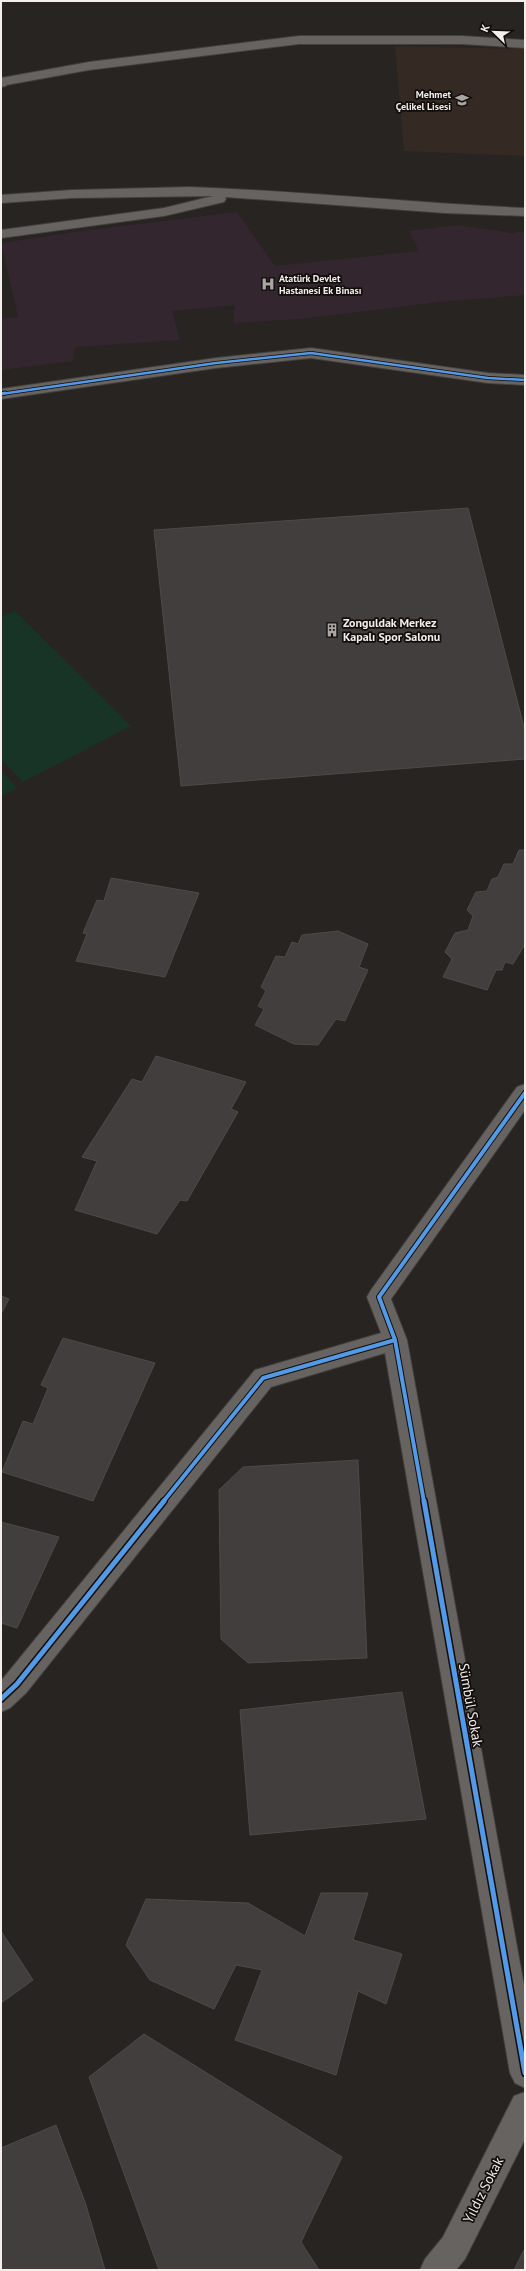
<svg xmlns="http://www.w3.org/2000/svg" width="526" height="2271" font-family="'PT Sans',sans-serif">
<rect width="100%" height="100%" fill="#272422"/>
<polygon fill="#352923" points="395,46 525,49 525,156 404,151"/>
<polygon fill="#34262f" points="237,212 275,266 419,251 409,231 458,225 512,233 525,231 525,295 440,302 299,319 233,323 235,305 172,311 180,340 75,347 73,361 1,370 1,319 18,317 1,243 81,231"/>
<g fill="#173427">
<polygon points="15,611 131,726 23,782 1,759 1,617"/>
<polygon points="1,770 17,788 1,796"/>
</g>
<g fill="#413e3d" stroke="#4e4a49">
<polygon points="468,508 525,731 525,759 181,786 154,530"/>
<polygon points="519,850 525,850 525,944 513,964 505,962 502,970 496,970 487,990 443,977 452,959 445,952 455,933 468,930 473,916 467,910 476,892 487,891 492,879 498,877 504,864 513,864"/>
<polygon points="111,878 199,893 165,977 76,961 87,934 83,933 97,900 104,901"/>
<polygon points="338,931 368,944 359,967 368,970 345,1021 336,1019 318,1045 294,1044 255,1025 264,1009 258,1006 266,991 261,987 276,956 285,957 292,942 298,944 302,935"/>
<polygon points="156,1056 246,1082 231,1109 238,1112 187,1201 180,1200 157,1234 75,1210 97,1161 82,1157 132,1079 142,1082"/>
<polygon points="1,1296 9,1299 1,1314"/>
<polygon points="63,1338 155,1363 93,1501 2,1472 23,1421 33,1424 48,1388 41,1385"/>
<polygon points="358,1460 367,1658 248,1663 221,1639 219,1490 243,1467"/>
<polygon points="1,1522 59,1537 17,1628 1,1623"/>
<polygon points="402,1692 426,1819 250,1835 240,1710"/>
<polygon points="321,1893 368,1893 353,1940 402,1954 386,2004 358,1991 336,2075 235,2040 262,1970 236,1965 214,2009 150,1980 126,1945 146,1899 248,1903 305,1936"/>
<polygon points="1,1931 33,1980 1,2003"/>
<polygon points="144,2034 342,2157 301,2242 319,2270 159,2270 89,2077"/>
<polygon points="56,2125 86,2205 105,2270 1,2270 1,2148"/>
<polygon points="524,2250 525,2270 514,2270"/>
</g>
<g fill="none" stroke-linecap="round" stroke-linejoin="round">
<g stroke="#413e3d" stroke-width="2">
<g id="street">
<polygon points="299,36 462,36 525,40 525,48 462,44 299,44 89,70 1,86 1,78 89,62"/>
<path d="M189,187c112,4 224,16 336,21v8l-80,-3 -220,-16 1,2 -2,3 -60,14 -163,22v-8l163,-22 49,-12 -141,2 -71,5v-8l71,-5z"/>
<polygon points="311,348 488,373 525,375 525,385 488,383 311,358 216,368 1,399 1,389 216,358"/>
<polygon points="525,1084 525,1110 391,1299 407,1340 525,1991 525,2088 515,2083 510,2073 385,1353 271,1387 26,1693 10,1708 1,1712 1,1681 255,1370 381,1333 367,1297 371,1290 517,1087"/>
<polygon points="525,2092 525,2139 465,2259 456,2270 420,2270 425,2259 443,2237 514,2096"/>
</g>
</g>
<g stroke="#413e3d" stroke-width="2">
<polygon id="secondary" points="1,78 8,82 6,86 1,87"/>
</g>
<use href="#street" fill="#666361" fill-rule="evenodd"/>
<use href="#secondary" fill="#666361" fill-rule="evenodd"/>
<g stroke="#100d0b" stroke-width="4">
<polyline id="cycleway-far3" points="1,394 216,363 311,353 488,378 525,380"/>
</g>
<g stroke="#100d0b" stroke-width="5">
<polyline id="cycleway-far2" points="1,394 5,393"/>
</g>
<g stroke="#100d0b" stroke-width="6">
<g id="cycleway-far1">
<polyline points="395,1340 424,1502"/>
<polyline points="163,1502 263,1378 395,1340 379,1297 525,1093"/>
</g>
</g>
<g stroke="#100d0b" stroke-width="8">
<g id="cycleway">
<polyline points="424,1501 525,2073"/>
<polyline points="1,1699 17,1684 164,1501"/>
</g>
</g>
<use href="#cycleway-far3" stroke="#5399e6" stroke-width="2.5"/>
<use href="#cycleway-far2" stroke="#5399e6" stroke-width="3"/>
<use href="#cycleway-far1" stroke="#5399e6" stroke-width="4"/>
<use href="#cycleway" stroke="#5399e6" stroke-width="5"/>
</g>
<defs>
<g id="school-bare" transform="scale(1.08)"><path d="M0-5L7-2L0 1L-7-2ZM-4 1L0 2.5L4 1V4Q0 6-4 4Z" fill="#aca7a5" stroke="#100d0b" stroke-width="2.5" paint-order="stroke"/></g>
<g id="hospital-bare" transform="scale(1.08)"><path d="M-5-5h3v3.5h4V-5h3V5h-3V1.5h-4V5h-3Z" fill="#aca7a5" stroke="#100d0b" stroke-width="2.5" paint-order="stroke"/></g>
<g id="building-bare" transform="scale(1.08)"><path d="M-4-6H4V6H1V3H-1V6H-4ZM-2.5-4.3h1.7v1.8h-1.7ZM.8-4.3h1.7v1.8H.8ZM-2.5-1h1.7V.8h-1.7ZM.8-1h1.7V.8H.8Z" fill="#aca7a5" stroke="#100d0b" stroke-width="2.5" paint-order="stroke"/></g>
</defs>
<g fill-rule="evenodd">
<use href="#school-bare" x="462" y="100"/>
<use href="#hospital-bare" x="268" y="284"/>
<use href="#building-bare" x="332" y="630"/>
</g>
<g text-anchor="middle" stroke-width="3.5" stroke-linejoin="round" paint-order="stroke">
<g font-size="10" font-weight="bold" fill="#f4eeec" stroke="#100d0b" text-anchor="end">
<text x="451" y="98">Mehmet<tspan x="451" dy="12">Çelikel Lisesi</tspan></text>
<text x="279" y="282" text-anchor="start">Atatürk Devlet<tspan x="279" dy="12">Hastanesi Ek Binası</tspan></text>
</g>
<g font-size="12" font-weight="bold" fill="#f4eeec" stroke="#100d0b" text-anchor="start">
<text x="343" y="627">Zonguldak Merkez<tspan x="343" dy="14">Kapalı Spor Salonu</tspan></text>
</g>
<g font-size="14" fill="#f4eeec" stroke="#100d0b">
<text transform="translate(471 1705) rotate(80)" y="5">Sümbül Sokak</text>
<text transform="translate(483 2190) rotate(-63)" y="5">Yıldız Sokak</text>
</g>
</g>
<rect width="526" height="2271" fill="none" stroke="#f4eeec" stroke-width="4"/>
<g transform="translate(494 32) rotate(293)" stroke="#100d0b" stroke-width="3" paint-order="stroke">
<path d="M0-3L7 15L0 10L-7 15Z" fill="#f4eeec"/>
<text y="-6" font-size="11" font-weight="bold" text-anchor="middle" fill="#f4eeec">K</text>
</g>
</svg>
